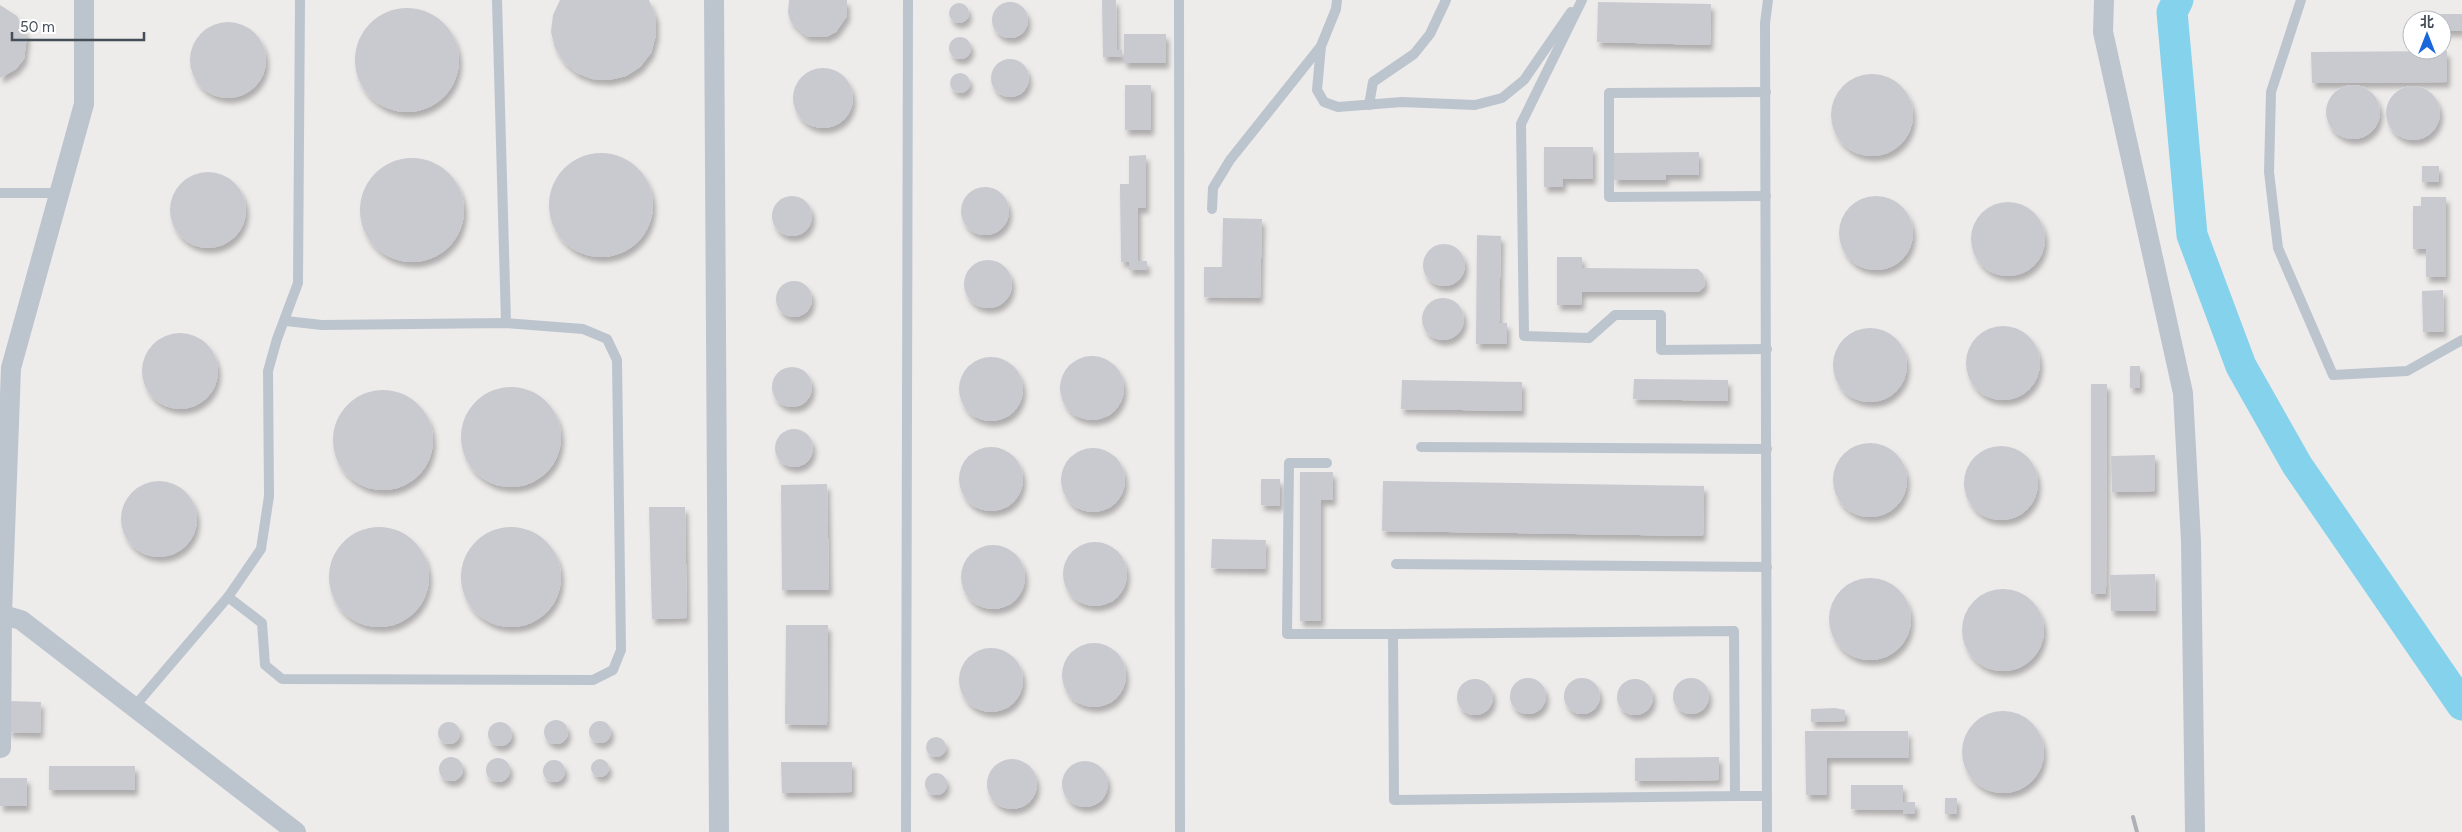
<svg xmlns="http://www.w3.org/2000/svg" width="2462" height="832" font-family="Figtree,'Noto Sans SC',sans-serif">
<defs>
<filter id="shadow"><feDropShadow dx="3" dy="5.5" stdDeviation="2.5" flood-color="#0004"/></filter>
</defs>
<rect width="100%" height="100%" fill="#eeebeb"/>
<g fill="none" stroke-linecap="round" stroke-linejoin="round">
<polyline stroke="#84d2eb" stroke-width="31" points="2178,0 2172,12 2192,235 2241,366 2297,465 2462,705"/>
</g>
<g fill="#c8cad0" filter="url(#shadow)">
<polygon points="560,0 649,0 656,17 656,35 651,53 640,67 626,76 609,80 592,79 577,73 564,62 555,48 551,32 553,15"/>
<polygon points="789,0 847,0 847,16 836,32 826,37 806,36 791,22 788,13"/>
<polygon points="1102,0 1116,0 1117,50 1122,50 1122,57 1103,57"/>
<circle cx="1010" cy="20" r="18"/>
<polygon points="1598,2 1711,4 1710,45 1597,42"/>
<circle cx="959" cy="13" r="10"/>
<polygon points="0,5 17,16 27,36 24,59 16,69 0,78"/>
<circle cx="407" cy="60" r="52"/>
<polygon points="2439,14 2462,14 2462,31 2442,31"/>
<circle cx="228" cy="60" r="38"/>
<rect x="1124" y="34" width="42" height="29"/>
<circle cx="960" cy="48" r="11"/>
<polygon points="2447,51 2447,82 2312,83 2311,52"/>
<circle cx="1010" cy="78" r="19"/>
<circle cx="823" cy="98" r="30"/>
<circle cx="960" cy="83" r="10"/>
<circle cx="1872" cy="115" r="41"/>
<circle cx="2353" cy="112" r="27"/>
<rect x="1125" y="85" width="26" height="45"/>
<circle cx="2413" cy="113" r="27"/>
<polygon points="1544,147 1593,147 1593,179 1563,179 1563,187 1544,187"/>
<polygon points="1699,152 1699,175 1666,175 1666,180 1614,180 1614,153"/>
<circle cx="601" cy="205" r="52"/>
<polygon points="1146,155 1146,208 1138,208 1138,261 1147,261 1147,270 1129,270 1129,262 1121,262 1120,184 1129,184 1129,156"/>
<circle cx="412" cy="210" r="52"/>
<rect x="2422" y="166" width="17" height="16"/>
<circle cx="208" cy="210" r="38"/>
<circle cx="985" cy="211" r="24"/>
<circle cx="1876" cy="233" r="37"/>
<circle cx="792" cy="216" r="20"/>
<polygon points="2421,197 2446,197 2446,277 2426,277 2426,249 2413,249 2413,206 2421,206"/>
<circle cx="2008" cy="239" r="37"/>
<polygon points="1223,218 1262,219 1260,298 1204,297 1204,267 1222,267"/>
<polygon points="1477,235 1501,236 1499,323 1507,323 1507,344 1476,344"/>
<circle cx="1444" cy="265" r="21"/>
<polygon points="1557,257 1582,257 1582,268 1698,269 1703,274 1705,281 1704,287 1698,292 1582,292 1581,305 1557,305"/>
<circle cx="988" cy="284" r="24"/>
<circle cx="794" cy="299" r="18"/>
<polygon points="2443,290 2444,332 2423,332 2422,291"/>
<circle cx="1443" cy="319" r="21"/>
<circle cx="2003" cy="363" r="37"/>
<circle cx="1870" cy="365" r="37"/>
<circle cx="180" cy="371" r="38"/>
<circle cx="1092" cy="388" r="32"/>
<circle cx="991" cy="389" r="32"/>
<rect x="2130" y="366" width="10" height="22"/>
<circle cx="792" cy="387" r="20"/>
<polygon points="1634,379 1728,380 1728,401 1633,399"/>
<polygon points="1402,380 1522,382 1522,411 1401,409"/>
<polygon points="2091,384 2107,384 2106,594 2091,594"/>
<circle cx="511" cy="437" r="50"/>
<circle cx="383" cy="440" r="50"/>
<circle cx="794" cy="448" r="19"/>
<circle cx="1870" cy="480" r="37"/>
<circle cx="2001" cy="483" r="37"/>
<circle cx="991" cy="479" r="32"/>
<circle cx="1093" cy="480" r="32"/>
<polygon points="2155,455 2155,491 2112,492 2111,456"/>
<polygon points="1300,472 1333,472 1333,500 1321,500 1321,621 1300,621"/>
<polygon points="1261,479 1280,479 1280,506 1261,505"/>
<polygon points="1383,481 1704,486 1703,536 1382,531"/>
<circle cx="159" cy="519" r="38"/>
<polygon points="827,484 829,590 782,590 781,485"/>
<polygon points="649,507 685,507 687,618 652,619"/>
<circle cx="511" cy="577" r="50"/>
<circle cx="379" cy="577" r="50"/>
<polygon points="1212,539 1266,540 1265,569 1211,568"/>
<circle cx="1095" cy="574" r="32"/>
<circle cx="993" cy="577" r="32"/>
<polygon points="2155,574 2156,611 2111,611 2110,575"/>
<circle cx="1870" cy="619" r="41"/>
<circle cx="2003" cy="630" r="41"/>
<polygon points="786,625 828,625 827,725 785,724"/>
<circle cx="1094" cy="675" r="32"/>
<circle cx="991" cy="680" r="32"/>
<circle cx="1528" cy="696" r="18"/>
<circle cx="1582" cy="696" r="18"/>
<circle cx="1691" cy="696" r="18"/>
<circle cx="1475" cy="697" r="18"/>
<circle cx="1635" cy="697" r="18"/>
<polygon points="9,701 41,702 40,733 9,732"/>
<polygon points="1835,708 1845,710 1845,721 1811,722 1811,709"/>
<circle cx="2003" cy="752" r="41"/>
<circle cx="556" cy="732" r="12"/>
<circle cx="600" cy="732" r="11"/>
<circle cx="500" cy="734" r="12"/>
<circle cx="449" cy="733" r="11"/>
<polygon points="1805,731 1908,731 1909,758 1827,758 1827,795 1806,795"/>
<circle cx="936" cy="747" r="10"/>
<polygon points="1719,757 1719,780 1635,781 1635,758"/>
<circle cx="451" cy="769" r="12"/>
<circle cx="498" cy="770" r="12"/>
<circle cx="600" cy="768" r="9"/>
<circle cx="1012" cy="784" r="25"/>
<circle cx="554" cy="771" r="11"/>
<circle cx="1085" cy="784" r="23"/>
<polygon points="781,762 852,762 852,792 782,793"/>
<rect x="49" y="766" width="86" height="24"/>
<circle cx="936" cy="784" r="11"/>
<rect x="0" y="778" width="27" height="28"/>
<polygon points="1851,785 1903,785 1903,802 1915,802 1915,814 1903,814 1903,810 1851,809"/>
<rect x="1945" y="798" width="12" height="16"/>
</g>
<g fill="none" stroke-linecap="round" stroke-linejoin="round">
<g stroke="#bcc5ce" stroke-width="10">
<polyline points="497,0 506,323"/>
<polyline points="1179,0 1180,832"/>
<polyline points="1582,0 1521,124 1524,336 1589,338 1615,315 1661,315 1661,350 1767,349"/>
<polyline points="2301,0 2271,92 2269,172 2278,248 2333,375 2407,371 2462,340"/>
<polyline points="1321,46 1317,90 1324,102 1338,107 1402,102 1475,105 1502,98 1524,80 1571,12"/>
<polyline points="1766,92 1609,93 1609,197 1766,196"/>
<polyline points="1369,105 1373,82 1414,54 1430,34 1446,0"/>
<polyline points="0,193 59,193"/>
<polyline points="1212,209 1213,188 1230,160 1321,46 1336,9 1337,0"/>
<polyline points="1421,447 1767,449"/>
<polyline points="1327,463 1289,463 1287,634 1393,634"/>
<polyline points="1396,564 1767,567"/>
<polyline points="228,597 262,623 265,665 282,679 593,680 613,670 621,650 617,360 607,339 583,329 506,323 322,325 286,321"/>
<polyline points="134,707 228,597 261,549 269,496 268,371 277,339 298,283 300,0"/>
<polyline points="1735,796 1734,631 1393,634 1394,800 1735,796 1767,796"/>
<polyline points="906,832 908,0"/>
<polyline points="1767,832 1765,23 1768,0"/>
</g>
<g stroke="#bcc5ce" stroke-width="20">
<polyline points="714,0 719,832"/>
<polyline points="2104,0 2103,32 2183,393 2191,541 2195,832"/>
<polyline points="0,614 21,620 296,832"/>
<polyline points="1,748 2,614 11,368 84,104 84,0"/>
</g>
<polyline stroke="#adb0b6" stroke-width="4" points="2133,817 2137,832"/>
</g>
<g transform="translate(2427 35)"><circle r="24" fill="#ffffff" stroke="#b4b8bc"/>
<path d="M0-4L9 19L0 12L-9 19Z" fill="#1967da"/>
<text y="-8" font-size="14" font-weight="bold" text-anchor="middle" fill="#444e58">北</text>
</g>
<path d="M12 32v8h132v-8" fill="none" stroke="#444e58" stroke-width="2.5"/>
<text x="20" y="32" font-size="15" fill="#444e58" stroke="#ffffff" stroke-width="4" paint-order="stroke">50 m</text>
</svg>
